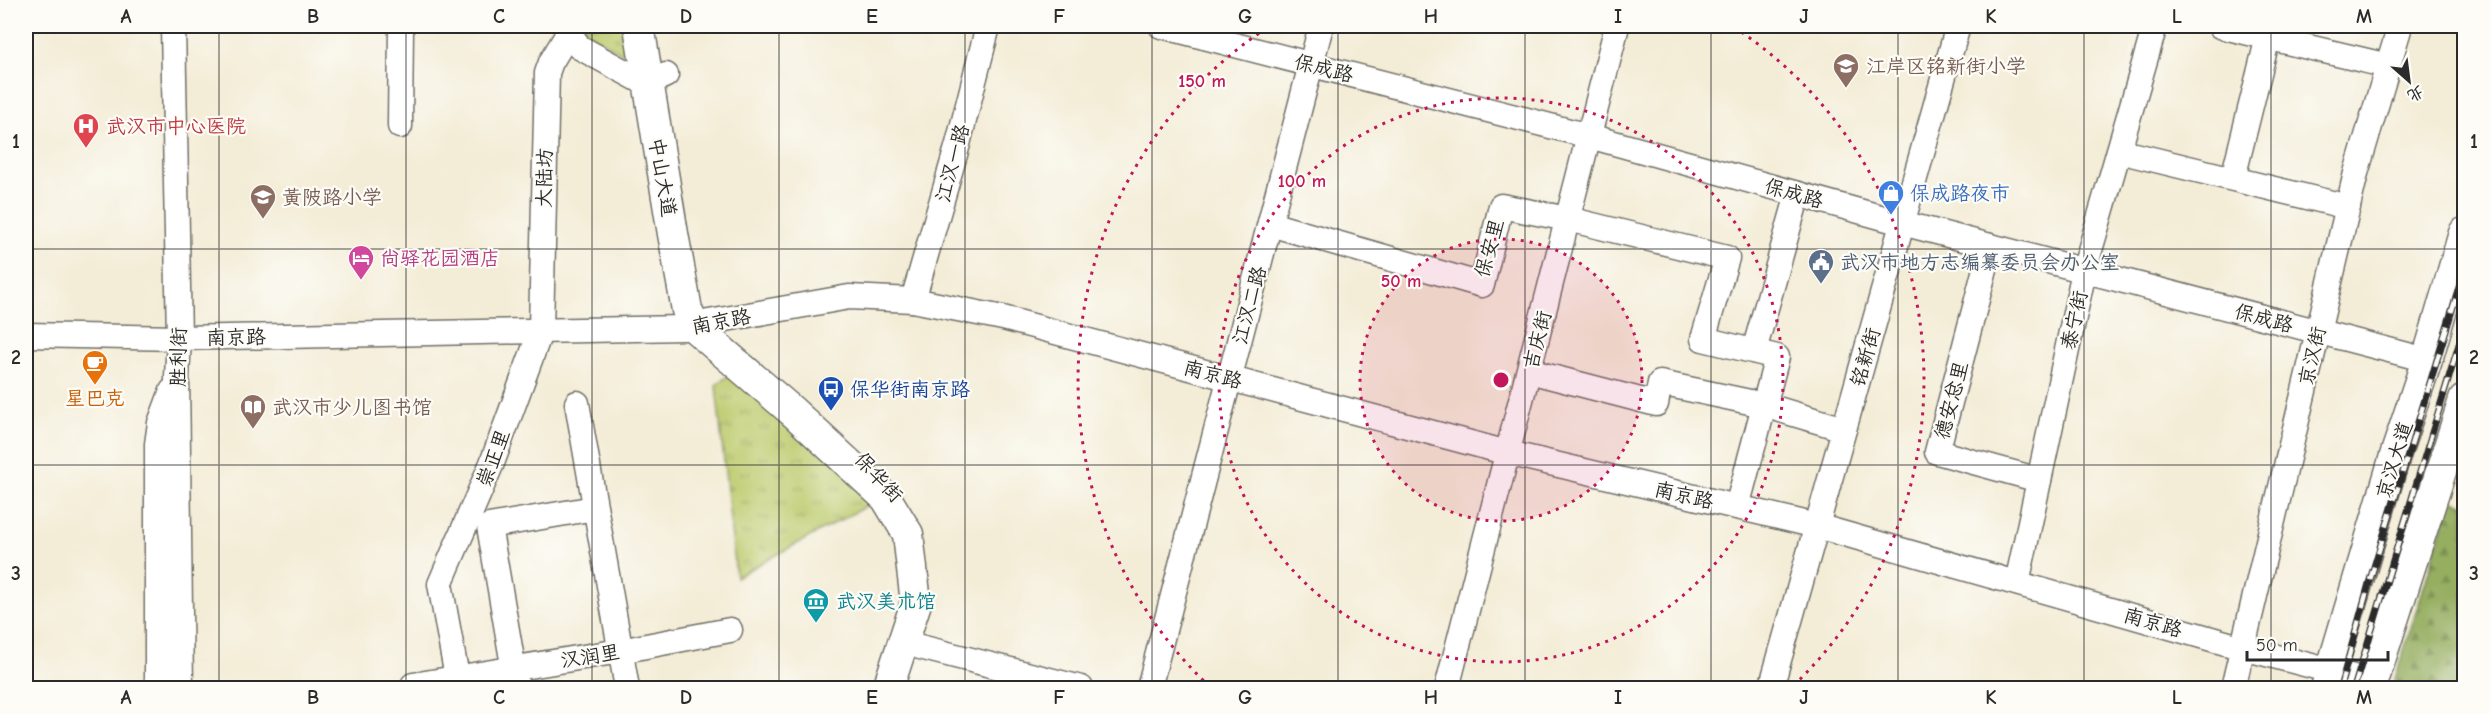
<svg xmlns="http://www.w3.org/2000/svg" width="2490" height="714" font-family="'Comic Neue','LXGW WenKai TC',sans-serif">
<defs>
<pattern id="forest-firs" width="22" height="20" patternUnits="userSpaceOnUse" patternTransform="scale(1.5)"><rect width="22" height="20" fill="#95ae60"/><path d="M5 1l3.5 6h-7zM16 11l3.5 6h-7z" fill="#7a8e4f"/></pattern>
<pattern id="park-tufts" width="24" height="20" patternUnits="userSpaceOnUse" patternTransform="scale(1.5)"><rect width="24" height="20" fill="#bcca6c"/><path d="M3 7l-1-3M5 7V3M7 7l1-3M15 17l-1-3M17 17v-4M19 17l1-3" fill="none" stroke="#99a459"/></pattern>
</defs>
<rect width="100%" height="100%" fill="#fdfcf7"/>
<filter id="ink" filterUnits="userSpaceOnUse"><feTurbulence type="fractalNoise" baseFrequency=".0167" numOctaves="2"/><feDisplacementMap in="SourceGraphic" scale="12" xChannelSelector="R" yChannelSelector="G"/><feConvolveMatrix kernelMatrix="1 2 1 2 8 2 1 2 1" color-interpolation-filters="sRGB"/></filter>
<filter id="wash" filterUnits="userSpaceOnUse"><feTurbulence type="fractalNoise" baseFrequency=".008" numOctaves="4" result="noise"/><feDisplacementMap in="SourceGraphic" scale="24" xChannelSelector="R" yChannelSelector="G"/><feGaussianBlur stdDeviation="1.35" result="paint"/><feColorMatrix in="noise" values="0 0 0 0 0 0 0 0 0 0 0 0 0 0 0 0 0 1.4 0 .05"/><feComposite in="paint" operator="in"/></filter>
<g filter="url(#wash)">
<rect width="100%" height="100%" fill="#f3ecd6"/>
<polygon fill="url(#forest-firs)" stroke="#606c46" stroke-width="1.5" points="2451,500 2464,504 2464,688 2392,688"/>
<g fill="url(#park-tufts)" stroke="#747a4c" stroke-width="1.5">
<polygon points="582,26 625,26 631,59 585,31"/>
<polygon points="738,368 877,500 736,577 716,385"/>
</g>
</g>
<g filter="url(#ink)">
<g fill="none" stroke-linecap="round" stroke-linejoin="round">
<g stroke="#716f67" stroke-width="27">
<g id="minor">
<polyline points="173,26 179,338 177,377 181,688"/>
<polyline points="565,26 579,47 647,84 666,75"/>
<polyline points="1161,26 1589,136 1902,223 2427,360"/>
<polyline points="2220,26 2388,66"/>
<polyline points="400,126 401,26"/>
<polyline points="2119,151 2348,207"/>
<polyline points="2233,178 2268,37"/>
<polyline points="1270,224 1482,285 1501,206 1568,219 1727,258 1703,339 1777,357 1737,507"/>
<polyline points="1991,246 1937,452 2039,480"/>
<polyline points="913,300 958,144 988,26"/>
<polyline points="26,335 179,338 684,328 709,322 849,297 913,300 1003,318 1508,453 1817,526 2243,648 2373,682"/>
<polyline points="1754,351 1798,194"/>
<polyline points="1529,371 1656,404 1660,383 1764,405 1844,429"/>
<polyline points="577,403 627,688"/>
<polyline points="2017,583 2084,271 2155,26"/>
<polyline points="920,647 1081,688"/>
<polyline points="413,685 620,651 730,630"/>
<polyline points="157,688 157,444 160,423 172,391"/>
<polyline points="459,688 440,584 492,463 541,330 547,73 551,62 569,32"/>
<polyline points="517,688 489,526 595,508"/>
<polyline points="1149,688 1321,26"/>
<polyline points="1447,688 1617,26"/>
<polyline points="1771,688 1958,26"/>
<polyline points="2233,688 2356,173 2400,26"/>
</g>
</g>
<g stroke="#716f67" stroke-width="33">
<g id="major">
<polyline points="639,26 673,234 687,310 694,327 793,412 886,498 908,534 916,603 888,688"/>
<polyline points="2326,688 2395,456 2427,360 2464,233"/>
<polyline points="2371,688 2464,400"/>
</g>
</g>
<use href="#minor" stroke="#fff" stroke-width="24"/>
<use href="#major" stroke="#fff" stroke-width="30"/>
<g stroke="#2b2b2b" stroke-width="7">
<g id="rail">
<polyline points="2340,688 2370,580 2464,271"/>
<polyline points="2354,688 2464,328"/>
</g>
</g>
<use href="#rail" stroke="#fdfcf7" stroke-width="4.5" stroke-dasharray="14" stroke-linecap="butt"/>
</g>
</g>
<path fill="none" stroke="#2b2b2b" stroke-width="1.5" stroke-opacity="0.55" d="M219,26v662M406,26v662M592,26v662M779,26v662M965,26v662M1152,26v662M1338,26v662M1525,26v662M1711,26v662M1898,26v662M2084,26v662M2271,26v662M26,249h2438M26,465h2438"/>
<circle cx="1501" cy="380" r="141" fill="#c2185b" fill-opacity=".12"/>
<g fill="none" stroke="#c2185b" stroke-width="3" stroke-dasharray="3 6">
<circle cx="1501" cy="380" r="141"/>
<circle cx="1501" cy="380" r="282"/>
<path d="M1210 687A423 423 0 0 1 1268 27M1734 27A423 423 0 0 1 1792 687"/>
</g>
<defs>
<g id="school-pin" transform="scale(1.35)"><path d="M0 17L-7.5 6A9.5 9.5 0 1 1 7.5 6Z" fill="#8d6e63" stroke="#fdfcf7"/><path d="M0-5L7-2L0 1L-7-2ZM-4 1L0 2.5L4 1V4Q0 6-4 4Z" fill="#fff"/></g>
<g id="hospital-pin" transform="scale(1.35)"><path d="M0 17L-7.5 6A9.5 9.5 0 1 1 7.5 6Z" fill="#e0444e" stroke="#fdfcf7"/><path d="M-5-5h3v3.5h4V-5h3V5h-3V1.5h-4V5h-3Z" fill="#fff"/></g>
<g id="shop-pin" transform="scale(1.35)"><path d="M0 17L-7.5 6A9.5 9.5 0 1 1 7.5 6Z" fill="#3f7fe0" stroke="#fdfcf7"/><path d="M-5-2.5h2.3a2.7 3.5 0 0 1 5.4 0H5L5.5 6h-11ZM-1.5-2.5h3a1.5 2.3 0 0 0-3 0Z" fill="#fff"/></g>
<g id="hotel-pin" transform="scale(1.35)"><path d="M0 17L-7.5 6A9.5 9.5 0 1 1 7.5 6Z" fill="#d1479c" stroke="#fdfcf7"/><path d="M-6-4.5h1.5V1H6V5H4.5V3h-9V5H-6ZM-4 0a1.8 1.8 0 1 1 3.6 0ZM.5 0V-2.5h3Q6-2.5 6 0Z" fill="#fff"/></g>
<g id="civic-pin" transform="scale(1.35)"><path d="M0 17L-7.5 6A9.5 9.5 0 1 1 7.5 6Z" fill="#5c6f8a" stroke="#fdfcf7"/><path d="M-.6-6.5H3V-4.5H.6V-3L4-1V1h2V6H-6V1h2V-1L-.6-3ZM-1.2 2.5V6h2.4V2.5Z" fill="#fff"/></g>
<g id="cafe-pin" transform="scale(1.35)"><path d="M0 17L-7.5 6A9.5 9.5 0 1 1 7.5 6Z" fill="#e8710a" stroke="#fdfcf7"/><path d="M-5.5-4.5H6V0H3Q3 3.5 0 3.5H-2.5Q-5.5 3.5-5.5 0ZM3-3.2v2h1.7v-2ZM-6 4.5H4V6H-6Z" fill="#fff"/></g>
<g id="bus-pin" transform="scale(1.35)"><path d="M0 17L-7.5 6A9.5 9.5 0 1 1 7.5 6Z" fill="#1a4fb4" stroke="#fdfcf7"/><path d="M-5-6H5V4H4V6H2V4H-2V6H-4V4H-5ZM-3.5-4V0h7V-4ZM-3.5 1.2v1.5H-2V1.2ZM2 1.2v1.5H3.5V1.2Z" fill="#fff"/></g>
<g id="library-pin" transform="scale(1.35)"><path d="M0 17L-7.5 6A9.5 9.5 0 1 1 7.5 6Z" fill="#8d6e63" stroke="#fdfcf7"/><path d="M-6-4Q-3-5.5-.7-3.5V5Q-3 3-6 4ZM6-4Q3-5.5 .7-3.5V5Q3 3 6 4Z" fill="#fff"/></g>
<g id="museum-pin" transform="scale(1.35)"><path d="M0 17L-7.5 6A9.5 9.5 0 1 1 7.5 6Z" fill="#0f9aa8" stroke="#fdfcf7"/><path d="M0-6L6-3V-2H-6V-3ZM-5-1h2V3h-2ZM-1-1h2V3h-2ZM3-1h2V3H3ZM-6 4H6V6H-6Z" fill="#fff"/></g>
</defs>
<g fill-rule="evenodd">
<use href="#school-pin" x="1846" y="66"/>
<use href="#hospital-pin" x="86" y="126"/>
<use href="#shop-pin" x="1891" y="193"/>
<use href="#school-pin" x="263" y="197"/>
<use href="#hotel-pin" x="361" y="258"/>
<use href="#civic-pin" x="1821" y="262"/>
<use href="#cafe-pin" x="95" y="363"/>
<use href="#bus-pin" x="831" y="389"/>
<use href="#library-pin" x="253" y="407"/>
<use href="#museum-pin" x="816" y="601"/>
</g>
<g text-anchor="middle" stroke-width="4.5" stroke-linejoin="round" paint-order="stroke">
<g font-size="20" fill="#785e54" stroke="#fdfcf7" text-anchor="start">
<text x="1866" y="73">江岸区铭新街小学</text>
<text x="282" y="204">黄陂路小学</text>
<text x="272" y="414">武汉市少儿图书馆</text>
</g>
<g font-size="20" fill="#2b2b2b" stroke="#fdfcf7">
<text transform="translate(1324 68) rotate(14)" y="7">保成路</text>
<text transform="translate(952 163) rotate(-75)" y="7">江汉一路</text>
<text transform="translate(663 177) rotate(80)" y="7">中山大道</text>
<text transform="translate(544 178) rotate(-89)" y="7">大陆坊</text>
<text transform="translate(1794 193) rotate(16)" y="7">保成路</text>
<text transform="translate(1489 248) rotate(-74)" y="7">保安里</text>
<text transform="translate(1249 305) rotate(-75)" y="7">江汉二路</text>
<text transform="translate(2264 318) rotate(15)" y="7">保成路</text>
<text transform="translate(2074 320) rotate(-78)" y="7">泰宁街</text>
<text transform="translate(721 321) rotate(-11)" y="7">南京路</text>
<text transform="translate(236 337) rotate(-1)" y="7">南京路</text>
<text transform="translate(1537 340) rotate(-76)" y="7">吉庆街</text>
<text transform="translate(2312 356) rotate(-77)" y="7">京汉街</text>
<text transform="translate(178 357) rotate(-89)" y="7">胜利街</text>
<text transform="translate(1865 357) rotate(-74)" y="7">铭新街</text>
<text transform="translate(1213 374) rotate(15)" y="7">南京路</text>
<text transform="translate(1951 400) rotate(-75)" y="7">德安总里</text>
<text transform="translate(493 458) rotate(-69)" y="7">崇正里</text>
<text transform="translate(2394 460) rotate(-73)" y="7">京汉大道</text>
<text transform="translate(879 477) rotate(47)" y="7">保华街</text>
<text transform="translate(1684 495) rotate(13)" y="7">南京路</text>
<text transform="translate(2153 622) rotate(16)" y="7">南京路</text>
<text transform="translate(590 656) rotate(-9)" y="7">汉润里</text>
</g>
<g font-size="20" fill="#be3a42" stroke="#fdfcf7" text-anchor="start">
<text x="106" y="133">武汉市中心医院</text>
</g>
<g font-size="20" fill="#366cbe" stroke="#fdfcf7" text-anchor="start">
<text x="1910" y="200">保成路夜市</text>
</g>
<g font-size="20" fill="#b23c85" stroke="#fdfcf7" text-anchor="start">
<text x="380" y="265">尚驿花园酒店</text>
</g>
<g font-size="20" fill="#4e5e75" stroke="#fdfcf7" text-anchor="start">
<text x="1840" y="269">武汉市地方志编纂委员会办公室</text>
</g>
<g font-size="20" fill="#164399" stroke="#fdfcf7" text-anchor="start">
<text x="850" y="396">保华街南京路</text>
</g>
<g font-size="20" fill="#c56008" stroke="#fdfcf7">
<text x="95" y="405">星巴克</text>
</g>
<g font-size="20" fill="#0d838f" stroke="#fdfcf7" text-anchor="start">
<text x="836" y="608">武汉美术馆</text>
</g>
</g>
<circle cx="1501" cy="380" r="9" fill="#c2185b" stroke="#fdfcf7" stroke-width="3"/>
<g font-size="18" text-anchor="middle" font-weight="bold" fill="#c2185b" stroke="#fdfcf7" stroke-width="4.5" stroke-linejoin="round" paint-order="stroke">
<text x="1202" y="87">150 m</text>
<text x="1302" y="187">100 m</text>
<text x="1401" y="287">50 m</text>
</g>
<rect width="2490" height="714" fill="none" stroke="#fdfcf7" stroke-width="66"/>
<g transform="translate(2409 81) rotate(152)" stroke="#fdfcf7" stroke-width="4.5" paint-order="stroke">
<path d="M0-4.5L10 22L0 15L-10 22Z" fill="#2b2b2b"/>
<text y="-9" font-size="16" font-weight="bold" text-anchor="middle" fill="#2b2b2b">北</text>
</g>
<path d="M2247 651v9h141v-9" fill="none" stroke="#2b2b2b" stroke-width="3"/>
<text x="2256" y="651" font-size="18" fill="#2b2b2b" stroke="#fdfcf7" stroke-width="4.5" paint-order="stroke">50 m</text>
<rect x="33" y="33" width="2424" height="648" fill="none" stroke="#2b2b2b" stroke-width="2"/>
<g font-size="20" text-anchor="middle" font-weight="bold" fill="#2b2b2b">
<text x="126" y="23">A</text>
<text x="313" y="23">B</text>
<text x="499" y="23">C</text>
<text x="686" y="23">D</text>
<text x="872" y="23">E</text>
<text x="1059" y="23">F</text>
<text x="1245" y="23">G</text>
<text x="1431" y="23">H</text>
<text x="1618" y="23">I</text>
<text x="1804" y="23">J</text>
<text x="1991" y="23">K</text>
<text x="2177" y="23">L</text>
<text x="2364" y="23">M</text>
<text x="16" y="148">1</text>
<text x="2474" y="148">1</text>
<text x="16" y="364">2</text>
<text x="2474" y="364">2</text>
<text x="16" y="580">3</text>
<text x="2474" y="580">3</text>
<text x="126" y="704">A</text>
<text x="313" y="704">B</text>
<text x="499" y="704">C</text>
<text x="686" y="704">D</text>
<text x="872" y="704">E</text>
<text x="1059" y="704">F</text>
<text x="1245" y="704">G</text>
<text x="1431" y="704">H</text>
<text x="1618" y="704">I</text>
<text x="1804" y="704">J</text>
<text x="1991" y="704">K</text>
<text x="2177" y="704">L</text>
<text x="2364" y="704">M</text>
</g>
</svg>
